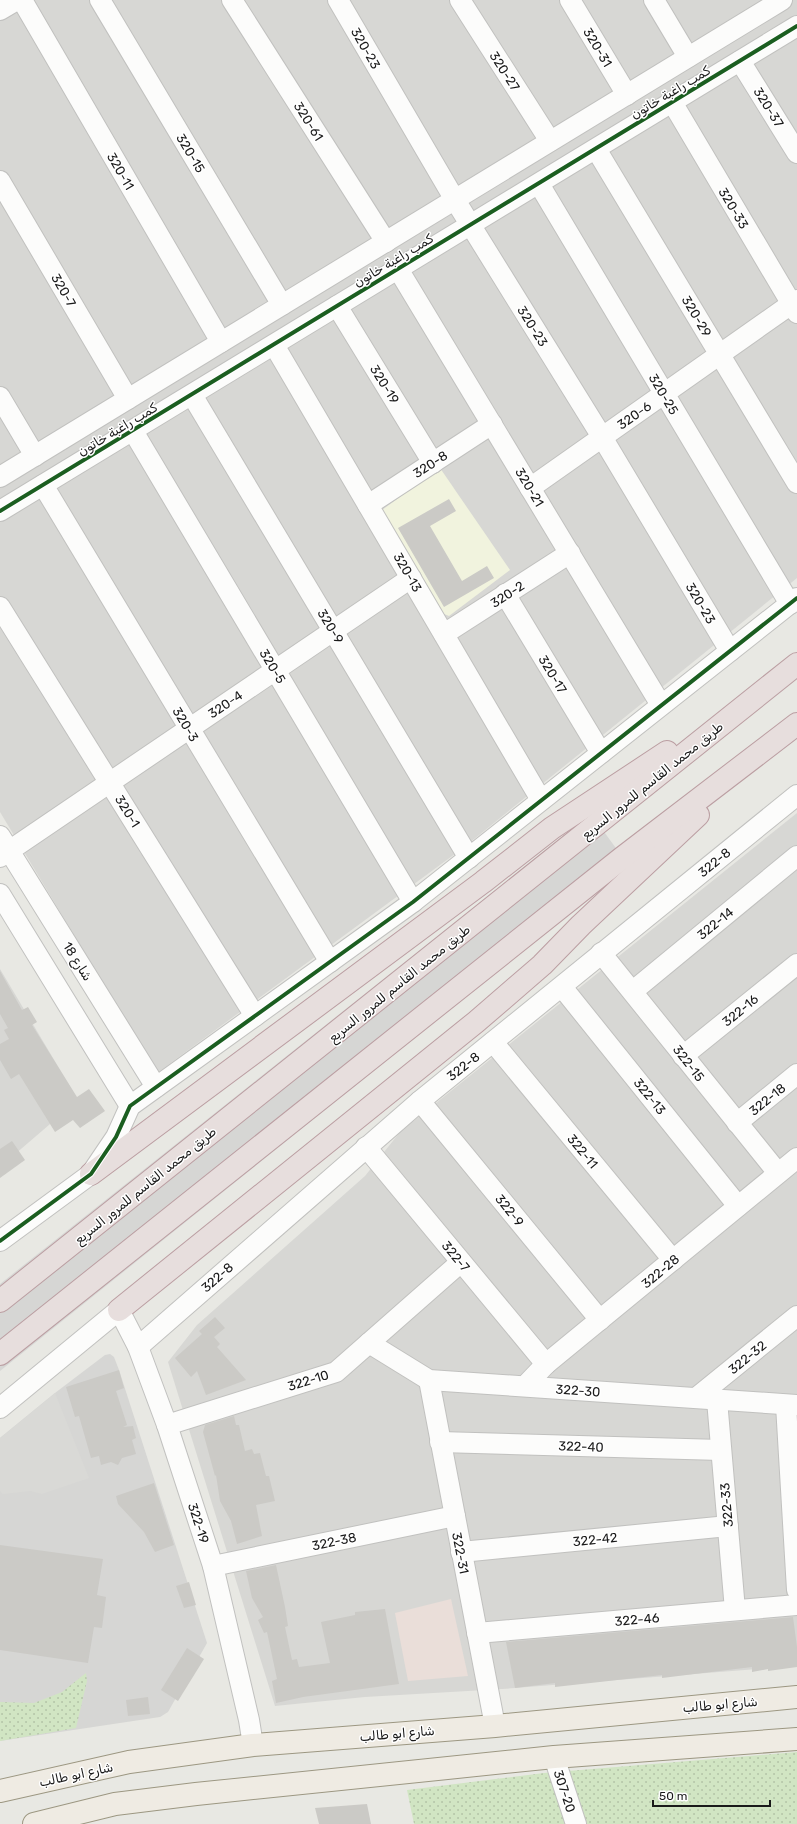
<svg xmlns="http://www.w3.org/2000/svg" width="797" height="1824" font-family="Rubik,Cairo,sans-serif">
<defs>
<pattern id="grass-dots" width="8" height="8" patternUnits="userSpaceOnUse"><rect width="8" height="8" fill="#d1e5c3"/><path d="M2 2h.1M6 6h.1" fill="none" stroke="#b3c4a7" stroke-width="1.8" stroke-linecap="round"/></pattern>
</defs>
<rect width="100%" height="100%" fill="#e8e8e3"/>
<g fill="#d7d7d4">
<polygon points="33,0 797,0 797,578 463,848 157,1073 0,812 0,20"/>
<polygon points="797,813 797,1666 502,1689 365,1697 275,1706 168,1362 197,1325 365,1176 400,1132"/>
<polygon points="0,969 78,1100 0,1167"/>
</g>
<polygon fill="#eaded9" points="451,1599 468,1676 408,1681 395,1613"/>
<polygon fill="#f1f3de" points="440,468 510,570 449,616 444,614 381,515 382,510"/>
<g fill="#d6d6d4">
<polygon points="591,814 629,866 0,1371 0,1284"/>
<polygon points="110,1354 114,1357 119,1370 207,1643 168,1712 160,1717 0,1741 0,1438 55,1393 105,1355"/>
</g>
<g fill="url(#grass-dots)">
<polygon points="86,1673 87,1681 76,1728 0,1741 0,1702 34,1703 62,1692"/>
<polygon points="797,1752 797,1824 414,1824 407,1790 544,1773"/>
</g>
<polygon fill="#d9d9d6" points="55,1393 89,1478 42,1494 31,1491 2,1494 0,1491 0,1438"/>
<g fill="#cbcac6">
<polygon points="449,499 456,511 430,526 462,581 487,566 494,578 444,607 398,528"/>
<polygon points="0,971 22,1010 28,1007 37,1022 32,1025 77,1097 89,1089 105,1111 80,1128 73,1120 55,1132 19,1074 11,1079 0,1060 0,1044 9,1039 4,1030 8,1028 0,1014"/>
<polygon points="12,1141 25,1160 0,1178 0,1149"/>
<polygon points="215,1317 225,1328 214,1337 220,1344 217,1347 246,1380 206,1395 197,1371 191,1377 175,1358 202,1334 199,1331"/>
<polygon points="119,1370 124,1388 116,1391 127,1425 123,1427 133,1426 136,1438 132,1440 136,1454 122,1458 118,1465 111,1462 101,1465 99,1456 91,1458 79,1416 75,1417 66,1387"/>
<polygon points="234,1416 236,1425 239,1425 245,1451 252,1449 254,1454 260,1453 266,1476 269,1476 275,1501 256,1505 262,1536 237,1544 231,1521 220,1501 216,1475 215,1476 203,1432 205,1425"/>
<polygon points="154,1483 174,1545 155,1552 144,1532 118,1504 116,1496"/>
<polygon points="0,1545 103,1559 97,1595 106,1597 102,1628 94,1627 88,1663 0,1650"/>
<polygon points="276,1565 285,1607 288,1626 285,1627 292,1660 297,1659 299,1667 330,1663 321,1622 355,1615 355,1612 385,1609 399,1684 303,1697 276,1703 272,1681 277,1679 267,1632 264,1633 258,1620 263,1617 252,1598 246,1571"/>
<polygon points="189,1582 196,1605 184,1608 176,1586"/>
<polygon points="793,1617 797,1647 797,1667 768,1671 768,1669 752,1672 752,1667 662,1678 662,1675 555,1687 555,1683 515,1688 506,1642"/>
<polygon points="187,1648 204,1659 178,1701 161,1690"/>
<polygon points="148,1697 150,1714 128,1716 126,1700"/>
<polygon points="367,1804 371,1824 319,1824 315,1808"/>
</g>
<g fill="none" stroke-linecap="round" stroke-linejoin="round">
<g stroke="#c1c1bf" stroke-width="22">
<g id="minor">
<polyline points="22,0 221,342"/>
<polyline points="100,0 282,305"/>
<polyline points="232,0 386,242"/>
<polyline points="338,0 455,200 602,437 730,651"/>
<polyline points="460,0 550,141"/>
<polyline points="570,0 627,95"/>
<polyline points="654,0 688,57"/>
<polyline points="0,10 17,0"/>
<polyline points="740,61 797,153"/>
<polyline points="672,102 797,313"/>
<polyline points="596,149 797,483"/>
<polyline points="0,181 128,399"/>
<polyline points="539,184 790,604"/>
<polyline points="398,269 661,705"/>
<polyline points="337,306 433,463"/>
<polyline points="274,345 541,800"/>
<polyline points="192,395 469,858"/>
<polyline points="0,397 35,456"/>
<polyline points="133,431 413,902"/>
<polyline points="0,477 782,0"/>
<polyline points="43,485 330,962"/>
<polyline points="530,488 797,300"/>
<polyline points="368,505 492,424"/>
<polyline points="0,511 797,26"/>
<polyline points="505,594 601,753"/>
<polyline points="0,607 255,1016"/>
<polyline points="444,634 570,553"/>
<polyline points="0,836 156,1087"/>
<polyline points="0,857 411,578"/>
<polyline points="0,894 130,1106"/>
<polyline points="601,953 778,1173"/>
<polyline points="562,987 738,1206"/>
<polyline points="633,991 797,856"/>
<polyline points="493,1042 673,1260"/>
<polyline points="683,1056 797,964"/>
<polyline points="420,1101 600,1320"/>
<polyline points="737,1123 797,1074"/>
<polyline points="366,1147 546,1364"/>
<polyline points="0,1241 91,1174 116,1137 130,1106 413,902 797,598"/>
<polyline points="369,1343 429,1380 797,1405"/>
<polyline points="138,1347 420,1101 797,795"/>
<polyline points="429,1380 495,1726"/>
<polyline points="525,1386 546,1364 797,1158"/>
<polyline points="696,1398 797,1316"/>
<polyline points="717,1400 735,1610"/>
<polyline points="786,1405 797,1590"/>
<polyline points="0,1408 119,1310 138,1347 167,1425 213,1566 249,1720 253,1745"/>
<polyline points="167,1425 336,1372 461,1262"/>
<polyline points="440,1442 721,1450"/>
<polyline points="461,1552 728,1526"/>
<polyline points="213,1566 455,1516"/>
<polyline points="477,1633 797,1605"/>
<polyline points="554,1757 576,1824"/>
</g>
</g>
<g stroke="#9c9782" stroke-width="24">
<g id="major">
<polyline points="0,1791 129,1762 253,1745 495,1726 797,1697"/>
<polyline points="34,1824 115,1804 196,1794 554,1757 797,1739"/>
</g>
</g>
<g stroke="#bb9ea2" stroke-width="24">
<g id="highway">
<polyline points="91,1174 483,882 552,828 667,752"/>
<polyline points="0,1301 797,664"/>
<polyline points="119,1310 476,1022 542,965 581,925 698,815"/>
<polyline points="0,1354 622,858 797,724"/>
</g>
</g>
<use href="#minor" stroke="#fcfcfb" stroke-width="20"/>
<use href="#major" stroke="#efebe3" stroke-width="22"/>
<use href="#highway" stroke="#e7dedd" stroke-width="22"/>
<g stroke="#fff" stroke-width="6">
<g id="cycleway">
<polyline points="0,511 797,26"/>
<polyline points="0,1241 91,1174 116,1137 130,1106 413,902 797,598"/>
</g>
</g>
<use href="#cycleway" stroke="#1b5e20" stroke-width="4"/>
</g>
<g text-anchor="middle" stroke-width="3" stroke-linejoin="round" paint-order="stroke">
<g font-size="13" fill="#1a1a1a" stroke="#fff">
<text transform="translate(598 47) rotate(59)" y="5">320-31</text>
<text transform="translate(366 48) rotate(60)" y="5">320-23</text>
<text transform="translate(505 71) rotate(57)" y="5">320-27</text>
<text transform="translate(670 92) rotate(-31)" y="5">كمب راغبة خاتون</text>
<text transform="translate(769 107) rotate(58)" y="5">320-37</text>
<text transform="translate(309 121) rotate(58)" y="5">320-61</text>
<text transform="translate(191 153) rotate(59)" y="5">320-15</text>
<text transform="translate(121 171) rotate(60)" y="5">320-11</text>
<text transform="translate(734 208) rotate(59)" y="5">320-33</text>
<text transform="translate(393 260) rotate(-31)" y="5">كمب راغبة خاتون</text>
<text transform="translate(64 290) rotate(60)" y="5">320-7</text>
<text transform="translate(697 316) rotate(59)" y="5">320-29</text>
<text transform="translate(533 326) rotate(58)" y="5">320-23</text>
<text transform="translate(385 384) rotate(58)" y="5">320-19</text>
<text transform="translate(664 394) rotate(59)" y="5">320-25</text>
<text transform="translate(634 415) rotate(-35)" y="5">320-6</text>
<text transform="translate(117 429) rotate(-31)" y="5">كمب راغبة خاتون</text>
<text transform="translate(430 464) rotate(-33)" y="5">320-8</text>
<text transform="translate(530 487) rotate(59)" y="5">320-21</text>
<text transform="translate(408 572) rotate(60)" y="5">320-13</text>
<text transform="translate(507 594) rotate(-33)" y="5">320-2</text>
<text transform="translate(701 603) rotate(59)" y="5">320-23</text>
<text transform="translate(331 626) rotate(59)" y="5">320-9</text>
<text transform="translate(273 666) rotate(59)" y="5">320-5</text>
<text transform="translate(553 674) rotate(59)" y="5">320-17</text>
<text transform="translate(225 704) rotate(-34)" y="5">320-4</text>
<text transform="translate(186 724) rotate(59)" y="5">320-3</text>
<text transform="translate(652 780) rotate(-39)" y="5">طريق محمد القاسم للمرور السريع</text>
<text transform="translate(128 811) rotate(58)" y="5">320-1</text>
<text transform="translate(714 862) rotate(-39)" y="5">322-8</text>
<text transform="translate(715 923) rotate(-39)" y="5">322-14</text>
<text transform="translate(78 961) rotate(58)" y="5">شارع 18</text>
<text transform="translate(399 983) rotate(-39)" y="5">طريق محمد القاسم للمرور السريع</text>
<text transform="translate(740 1010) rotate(-39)" y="5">322-16</text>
<text transform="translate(689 1063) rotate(52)" y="5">322-15</text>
<text transform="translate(463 1066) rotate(-38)" y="5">322-8</text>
<text transform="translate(650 1096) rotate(51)" y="5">322-13</text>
<text transform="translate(767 1099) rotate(-39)" y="5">322-18</text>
<text transform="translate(583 1151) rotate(50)" y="5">322-11</text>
<text transform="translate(145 1185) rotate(-39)" y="5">طريق محمد القاسم للمرور السريع</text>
<text transform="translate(510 1210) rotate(51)" y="5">322-9</text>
<text transform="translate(456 1256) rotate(50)" y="5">322-7</text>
<text transform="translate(660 1271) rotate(-40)" y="5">322-28</text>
<text transform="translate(217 1277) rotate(-41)" y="5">322-8</text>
<text transform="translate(747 1357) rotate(-39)" y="5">322-32</text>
<text transform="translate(308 1380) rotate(-17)" y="5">322-10</text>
<text transform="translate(578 1390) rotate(4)" y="5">322-30</text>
<text transform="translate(581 1446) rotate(2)" y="5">322-40</text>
<text transform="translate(726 1505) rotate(-95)" y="5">322-33</text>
<text transform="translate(199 1523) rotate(72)" y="5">322-19</text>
<text transform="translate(595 1539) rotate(-6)" y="5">322-42</text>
<text transform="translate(334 1541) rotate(-12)" y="5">322-38</text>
<text transform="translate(461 1553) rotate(79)" y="5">322-31</text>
<text transform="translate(637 1619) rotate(-5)" y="5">322-46</text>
<text transform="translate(720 1704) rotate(-5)" y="5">شارع ابو طالب</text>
<text transform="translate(397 1733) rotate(-5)" y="5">شارع ابو طالب</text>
<text transform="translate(76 1774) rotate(-12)" y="5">شارع ابو طالب</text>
<text transform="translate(565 1791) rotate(72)" y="5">307-20</text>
</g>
</g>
<path d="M653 1800v6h117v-6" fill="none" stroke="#1a1a1a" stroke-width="2"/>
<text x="659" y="1800" font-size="12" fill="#1a1a1a" stroke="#ffffff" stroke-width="3" paint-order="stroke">50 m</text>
</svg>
